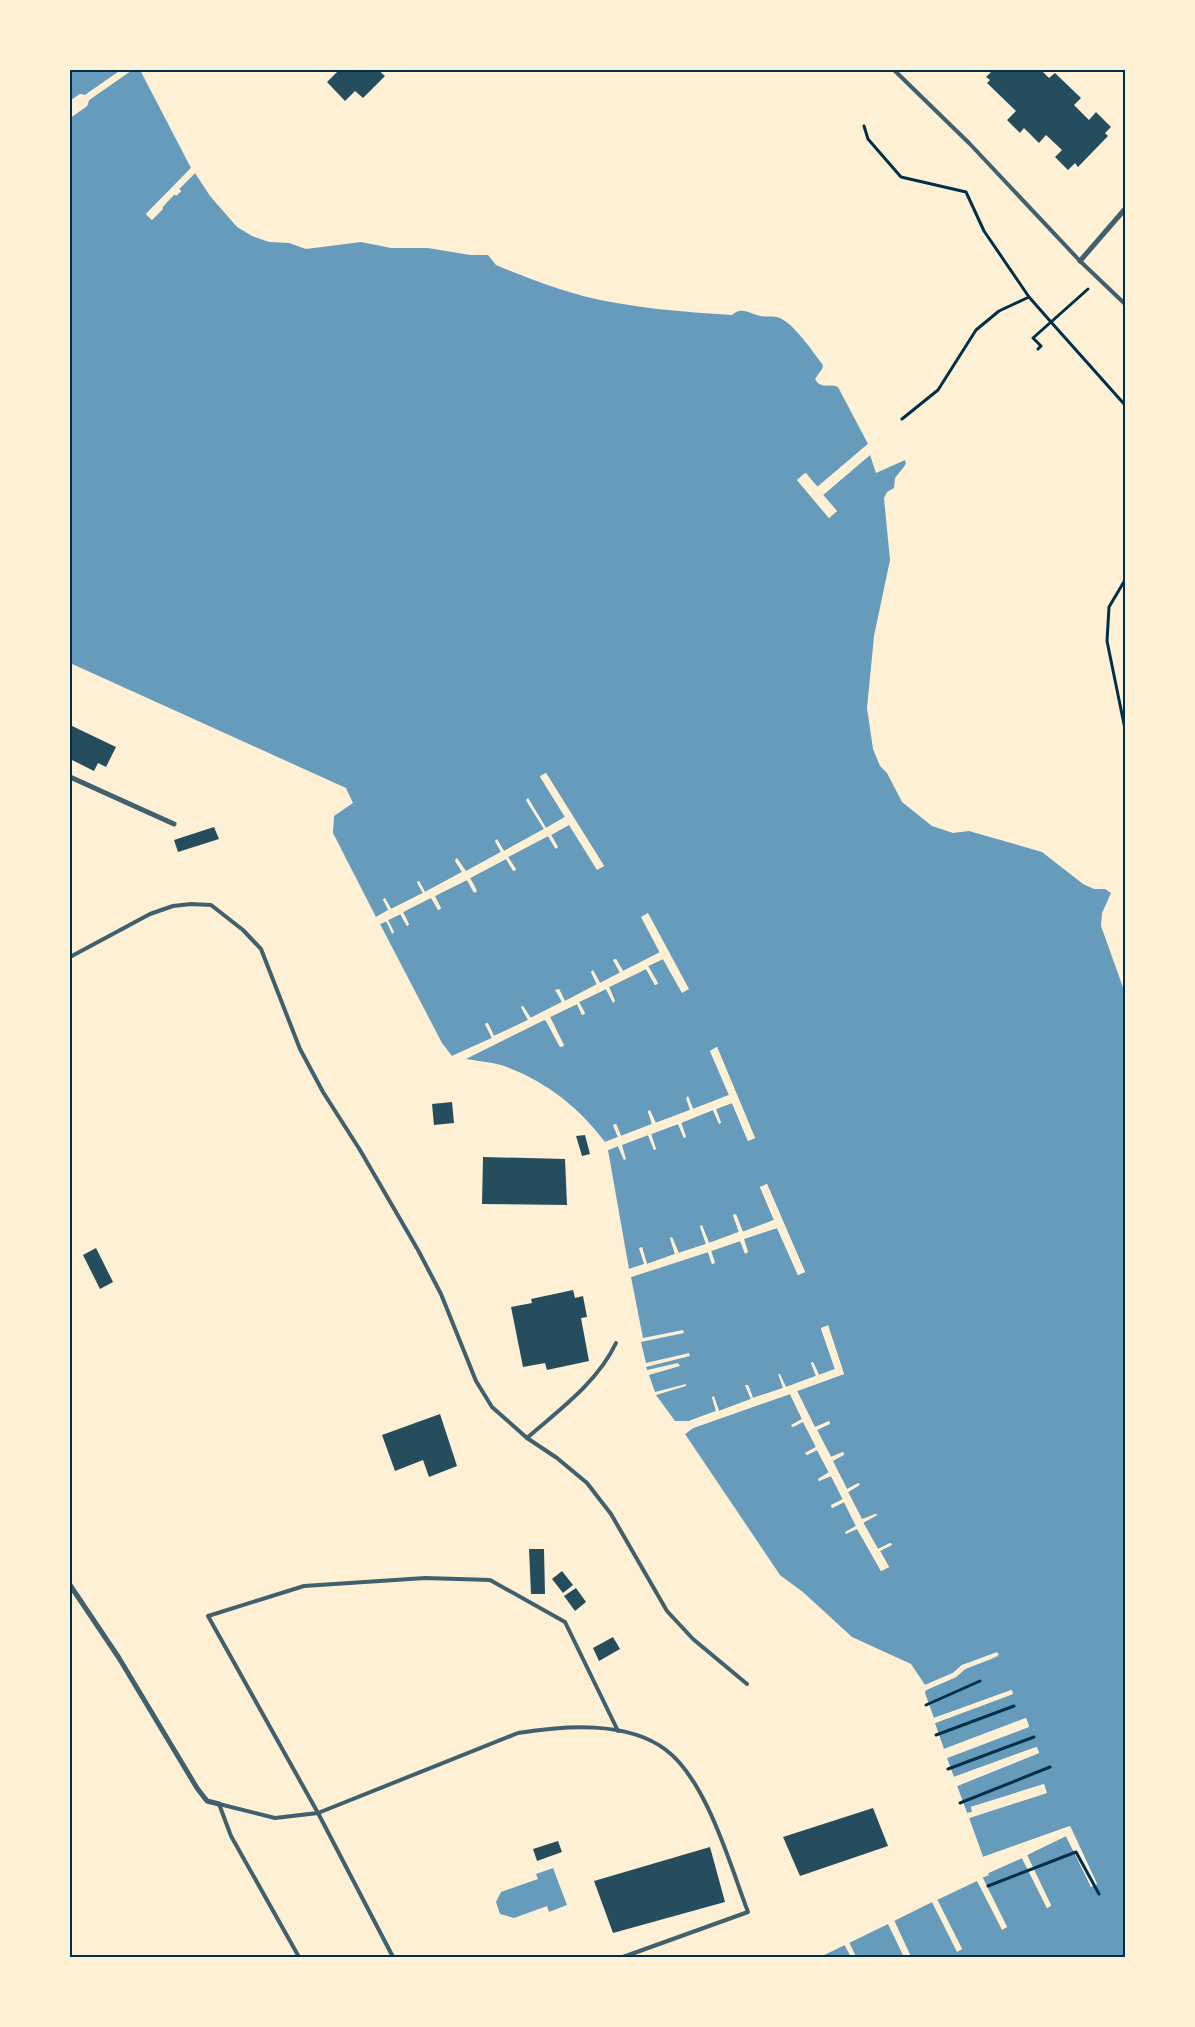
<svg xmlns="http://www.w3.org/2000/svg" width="1195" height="2027" font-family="Georgia,serif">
<rect width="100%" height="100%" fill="#fdf0d5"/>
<g fill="#669bbc">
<polygon points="70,70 121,70 85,95 80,94 70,101"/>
<path d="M132,70h8l51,98 -45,46 6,6 11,-11 -1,-2 13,-13 2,1 4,-4 -2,-2 16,-16 15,23 27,31 15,9 17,6 20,1 17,6 55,-7 30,6h37l42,7h18l8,10c28,12 58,23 87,31 48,12 100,16 149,19 8,-8 16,-3 25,0 7,3 17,0 23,3 16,8 32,33 43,47l-1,4 -7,10c6,11 14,4 23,8l30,57 -51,43 -11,-14 -9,7 32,38 8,-7 -14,-16 47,-40 6,18 29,-13 1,4 -11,14 -1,10 -7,4 -3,6 6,62 -16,76 -7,72 6,41 7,17 7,7 15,29 30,24 21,7 16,-2 73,21 41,32 11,5h11l6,4 -9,20 -1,13 24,67v964h-214l-17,-36 38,-19 26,49 4,-2 -25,-49 40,-19 25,48 5,-2 -25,-49 7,-3 -1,-2 34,-15 25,50 4,-3 -24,-50 39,-19 25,50 6,-2 -27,-58 -87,31 -14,-39 77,-25 -2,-9 -73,23 2,5 -6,1 -10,-27 82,-33 -3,-6 -82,30 -7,-19 82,-32 -3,-8 -82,31 -9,-26 78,-29 -2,-4 -77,28 -9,-25 1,-3 30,-13 9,-8 34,-13 -37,9 -9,8 -28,12 -14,-21 -59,-27 -48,-44 -24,-18 -95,-141 8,-6 97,-34 12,25 -11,7 2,1 10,-6 13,26 -11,6 2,2 10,-5 12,23 -11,6 1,2 12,-5 12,24 -12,5 1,3 12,-6 12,24 -10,6v2l11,-6 24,43 8,-4 -9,-16 12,-7 -2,-1 -12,6 -15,-27 14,-7 -2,-1 -13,6 -14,-28 11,-7v-2l-12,6 -15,-28 12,-6 -1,-3 -12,5 -14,-27 13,-6 -1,-3 -14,7 -18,-37 47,-17 -16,-48 -7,3 14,40 -16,6 -6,-13 -2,1 5,13 -30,11 -7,-13 4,14 -30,10 -5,-13h-3l6,14 -32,12 -5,-14h-2l4,14 -27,10h-14l-19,-26 30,-9v-2l-31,8 -6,-17 31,-9 -2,-3 -31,7 -1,-3 44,-11 -1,-3 -43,10 -5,-21 43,-9 -1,-3 -40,8 -12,-61 77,-25 4,12 3,-1 -4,-12 29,-10 8,11 -5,-13 34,-11 21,47 7,-3 -38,-88 -7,3 14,33 -32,12 -7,-18 -2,1 6,17 -30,11 -7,-17 -2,1 6,17 -28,9 -6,-15h-2l5,16 -28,10 -5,-16h-3l6,16 -16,5 -21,-119 10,-4 6,14 -3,-15 27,-10 6,15 2,-1 -5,-15 27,-10 6,14 2,-1 -5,-14 32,-13 6,13h2l-5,-14 16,-6 16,38 7,-3 -38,-91 -7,4 19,44 -36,14 -5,-12 2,13 -35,13 -5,-12 -2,1 4,12 -31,12 -5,-12 -3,1 5,12 -13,5c-26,-35 -62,-63 -104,-77 -11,-3 -24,-4 -35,-6l78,-39h2l14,27 4,-2 -14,-28 27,-13 5,11 3,-2 -6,-11 27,-13 7,13 2,-1 -6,-14 37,-18 9,16 3,-2 -10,-17 15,-7 19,33 6,-3 -40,-75 -6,3 18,35 -37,19 -7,-12 -3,1 8,12 -21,11 -7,-12 -2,1 6,12 -32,17 -6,-12 -3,1 6,12 -32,16 -7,-12 -2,1 7,13 -34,16 -6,-13 -3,1 7,14 -40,18 -10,-13 -62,-119 6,-3 6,12 2,-1 -6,-12 13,-6 6,12 2,-2 -6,-12 28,-15 8,13 2,-2 -7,-12 33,-16 7,12 3,-1 -7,-13 36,-19 7,12 3,-2 -8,-12 40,-21 7,12 3,-1 -7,-12 18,-11 28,45 7,-3 -58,-93 -6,4 25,40 -19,11 -18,-30 -2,2 18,29 -40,22 -7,-11 -2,1 6,11 -36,20 -8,-13 -2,2 7,11 -37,20 -6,-11 -2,2 6,10 -32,16 -6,-11 -2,2 6,10 -13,7 -43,-84 1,-17 19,-13 -7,-15 -276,-125v-545l17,-12 2,-6z"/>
<polygon points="553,1868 567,1905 549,1912 547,1906 514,1918 500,1914 496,1902 501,1892 538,1879 536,1874"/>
<polygon points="888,1924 904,1957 856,1957 849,1943"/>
<polygon points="845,1945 851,1957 820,1957"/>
</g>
<g fill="#fdf0d5" fill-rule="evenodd">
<polygon points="121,70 123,70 122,72 87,97 81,97 71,103 76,109 70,114 73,108 70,107 70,101 80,94 85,95"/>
<polygon points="128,70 132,70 89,100 87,106 70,118 70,115 85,104 87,98"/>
<polygon points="191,168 193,170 149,214 152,217 160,209 160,206 173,192 176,192 177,188 193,171 195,173 179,189 181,191 176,196 174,194 152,220 146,214"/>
<polygon points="870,442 869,446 819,489 816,489 805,476 800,480 829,514 833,511 821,494 868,453 872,453 823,495 837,511 829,518 797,480 805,473 818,487"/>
<polygon points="546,773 604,866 597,870 569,825 551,835 558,847 556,849 548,836 508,857 516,870 514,871 506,859 470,878 477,891 474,893 467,880 435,896 441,908 438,910 431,898 403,912 409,925 407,926 400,914 388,920 394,932 392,934 387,921 380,924 379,922 386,918 467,877 568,822 598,866 600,865 545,776 544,777 567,816 567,819 377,919 376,917 388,910 383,899 385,898 391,909 423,893 417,882 419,881 425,892 462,872 455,860 457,858 466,871 501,852 495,841 497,839 504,851 544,829 526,800 528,798 546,828 565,817 540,776"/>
<polygon points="648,913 689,989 682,993 663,959 648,966 658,984 655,985 646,969 609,987 615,1001 613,1003 606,989 579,1002 585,1014 582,1015 577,1004 550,1017 564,1046 560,1047 546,1021 544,1020 464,1059 543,1018 547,1018 549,1015 663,957 666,958 683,989 685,988 647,917 645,918 663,951 662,954 493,1040 456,1057 452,1056 492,1038 485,1024 487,1023 494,1036 528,1020 521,1007 523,1006 531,1018 562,1002 555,990 559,989 565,1001 597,985 591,972 593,970 600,983 620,973 613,960 616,959 623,971 660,953 641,917"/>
<polygon points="717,1047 755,1138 748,1141 732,1103 716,1109 721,1123 719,1124 713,1110 681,1122 686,1137 684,1138 678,1124 651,1134 656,1149 654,1150 648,1135 622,1145 626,1159 624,1160 618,1146 608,1150 607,1147 732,1100 749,1138 751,1136 716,1050 713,1052 732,1094 731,1097 606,1145 605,1142 618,1137 613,1125 616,1124 621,1136 652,1124 648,1111 650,1110 656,1123 690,1110 686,1098 688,1096 693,1109 729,1095 710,1051"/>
<polygon points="767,1184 805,1272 798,1275 777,1228 744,1239 748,1252 745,1254 740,1241 711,1251 715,1263 712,1264 708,1252 631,1277 631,1275 777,1225 799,1272 802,1271 766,1187 763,1188 777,1219 776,1222 630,1272 629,1269 644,1264 639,1248 642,1247 647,1264 675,1254 670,1238 672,1237 679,1253 706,1244 700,1226 702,1225 709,1243 739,1232 733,1215 736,1214 743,1232 774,1220 760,1187"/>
<polygon points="828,1325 844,1374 797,1391 815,1427 829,1421 830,1423 817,1430 831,1457 843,1452 844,1454 833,1461 847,1489 858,1483 860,1485 848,1492 862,1519 876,1514 877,1515 863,1523 878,1549 891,1543 892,1545 880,1551 889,1567 881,1571 857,1529 846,1534 845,1532 856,1526 844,1502 832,1508 831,1505 843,1499 831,1476 819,1481 818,1479 829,1472 817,1450 807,1455 805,1453 816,1447 803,1422 793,1427 791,1425 802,1419 790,1394 693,1428 685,1434 683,1432 692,1426 791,1392 858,1526 882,1568 885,1566 861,1524 794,1392 796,1389 841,1373 827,1329 824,1330 838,1368 837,1371 690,1423 677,1424 675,1421 689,1421 716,1411 712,1397 714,1396 719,1411 751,1399 745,1385 748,1385 753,1398 783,1388 778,1374 780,1374 786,1387 816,1376 811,1363 813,1362 819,1375 835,1369 821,1328"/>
<polygon points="997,1652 999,1655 965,1669 956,1677 926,1690 925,1685 953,1673 962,1665"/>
<polygon points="1012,1690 1013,1694 935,1723 934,1718"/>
<polygon points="1026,1718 1029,1727 947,1758 946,1755 1026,1725 1024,1722 945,1752 944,1749"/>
<path d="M1037,1747l2,6 -82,33 10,27 5,-1 -1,-5 73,-23 3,9 -78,25 14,39 87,-31 27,58 -6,3 -25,-51 -39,19 24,51 -4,2 -25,-50 -40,18 25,51 -5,3 -26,-52 4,2 23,46 -23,-47v-2l7,-7 36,-15 19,37 -17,-38 42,-21 27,50 -25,-54 -85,30 -3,-2 -15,-38 5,-4 -6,-1 -10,-30 81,-32 -1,-2 -81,29 -3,-1zM1042,1787l2,5 -70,22v-5z"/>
<polygon points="967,1883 937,1899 962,1949 957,1952 932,1902 894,1920 911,1957 909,1957 892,1919 933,1900 959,1948 935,1900"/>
<polygon points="889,1921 907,1957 904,1957 888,1922 849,1942 856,1957 851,1957 844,1944 818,1956"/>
</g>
<g fill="#264d5e">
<polygon points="339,70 378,70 385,76 363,98 355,91 345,101 327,82"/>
<polygon points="993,70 1041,70 1049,78 1055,73 1081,98 1074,105 1089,120 1096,112 1111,127 1105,133 1108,136 1078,167 1075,163 1068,170 1055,157 1062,150 1046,135 1039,143 1024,128 1020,133 1007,120 1016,111 987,83 990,80 986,77"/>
<polygon points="70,725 116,747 106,767 98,763 94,771 70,759"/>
<polygon points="214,827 219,839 178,852 174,840"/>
<polygon points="452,1102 454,1123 434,1125 432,1104"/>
<polygon points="585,1135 590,1154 582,1156 576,1136"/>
<polygon points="483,1157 565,1159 567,1205 482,1204"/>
<polygon points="96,1248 113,1282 100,1289 83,1255"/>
<polygon points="573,1290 575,1298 583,1296 587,1317 581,1318 589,1361 547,1370 545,1363 523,1367 511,1307 532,1303 531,1299"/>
<polygon points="440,1414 457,1466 429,1477 423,1460 395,1471 382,1435"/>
<polygon points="529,1549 544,1549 545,1594 531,1594"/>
<polygon points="562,1571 573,1585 563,1593 552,1579"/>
<polygon points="576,1588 586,1602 575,1611 564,1596"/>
<polygon points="613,1637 620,1649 599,1661 593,1648"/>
<polygon points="873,1808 888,1846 800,1876 783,1837"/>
<polygon points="558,1841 562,1852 537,1861 533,1849"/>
<polygon points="710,1847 725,1902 613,1933 594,1881"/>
</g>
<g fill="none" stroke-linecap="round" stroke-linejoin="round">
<g stroke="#003049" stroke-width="3">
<polyline points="864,126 868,139 901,177 966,192 984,231 1029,297"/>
<polyline points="1088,289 1051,322 1125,405"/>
<polyline points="902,419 938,390 976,330 999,311 1029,297 1051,322 1033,338 1041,346 1038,349"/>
<polyline points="1125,580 1109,607 1107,641 1125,729"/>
<polyline points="926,1705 980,1681"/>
<polyline points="936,1735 1014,1706"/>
<polyline points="948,1769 1034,1737"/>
<polyline points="960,1803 1050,1767"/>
<polyline points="988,1886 1076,1852 1099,1894"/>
</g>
<g stroke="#3f606c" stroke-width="4">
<polyline points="894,70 969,143 1080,261 1125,304"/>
<polyline points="70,957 150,914 173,906 191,904 211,905 243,930 261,949 300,1049 323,1092 360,1150 418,1250 441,1294 476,1381 492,1407 527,1438 557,1458 587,1483 611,1514 667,1611 693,1639 747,1684"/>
<path d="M527,1438c32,-28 70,-55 89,-95"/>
<path d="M219,1804l56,14 43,-5 200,-80c45,-7 109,-13 148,17 41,31 64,115 82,162l-125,45"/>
<polyline points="219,1804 231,1836 299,1957"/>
<polyline points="393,1957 318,1813 208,1616 304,1586 425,1578 490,1580 565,1622 618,1731"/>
</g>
<g stroke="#3f606c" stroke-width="5">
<polyline points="1080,261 1125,209"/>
<polyline points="70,777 174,824"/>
<polyline points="70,1585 119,1658 197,1788 207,1801 219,1804"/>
</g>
</g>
<rect width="1195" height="2027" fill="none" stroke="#fdf0d5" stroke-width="142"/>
<rect x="71" y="71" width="1053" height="1885" fill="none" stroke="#003049" stroke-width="2"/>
</svg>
